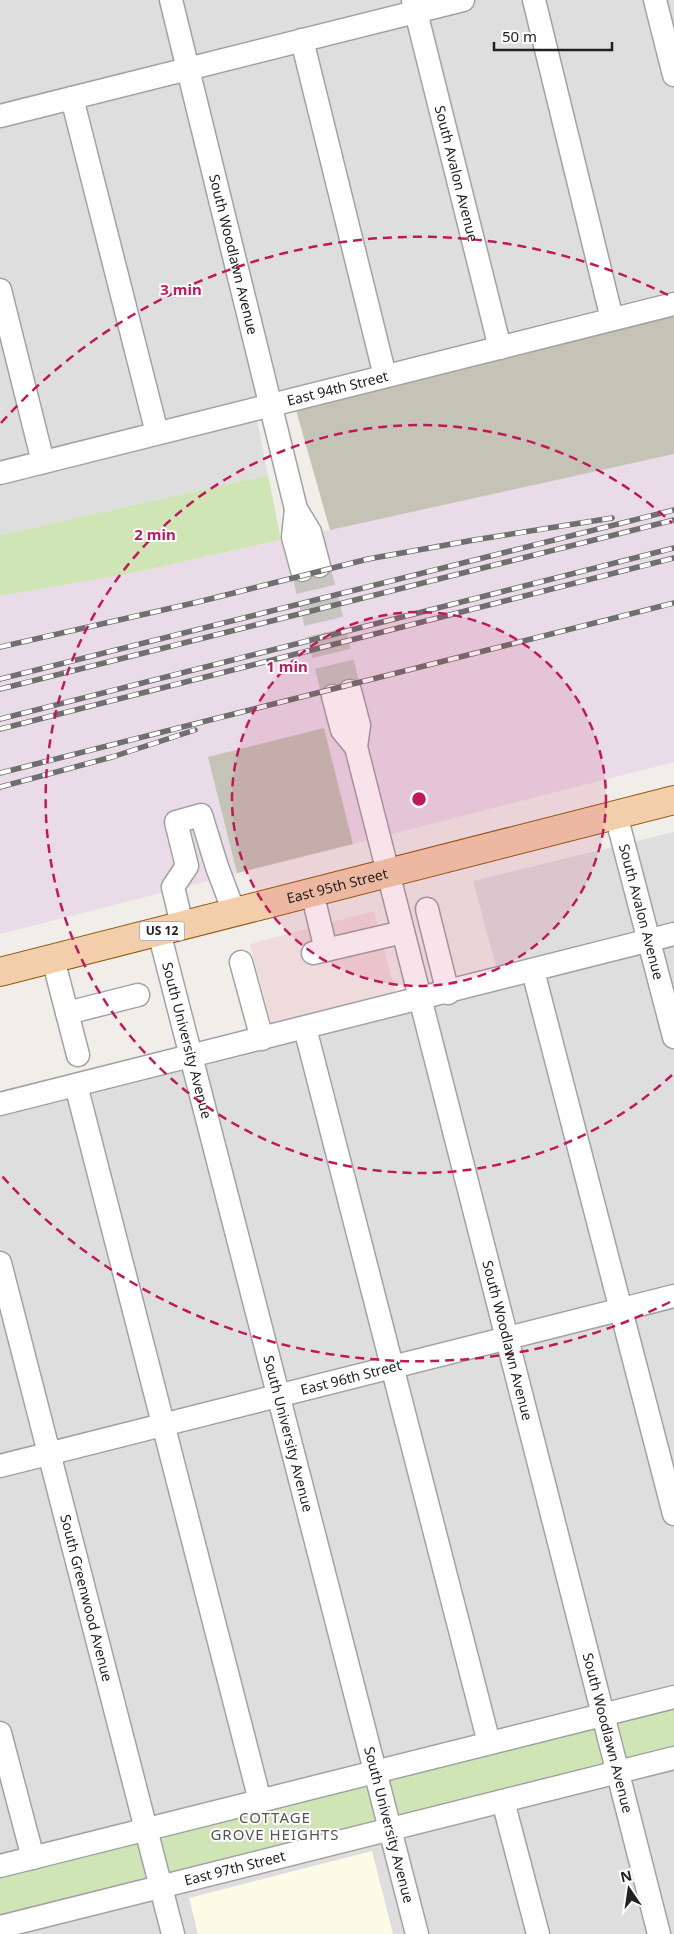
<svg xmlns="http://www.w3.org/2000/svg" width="674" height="1934" font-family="'Noto Sans',sans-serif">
<rect width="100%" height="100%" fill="#f1eee9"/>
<g fill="#dfdedf">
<polygon points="0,0 674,0 674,314 384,385 257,420 268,475 0,535"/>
<polygon points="674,832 674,1934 0,1934 0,1108 500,981 473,881"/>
</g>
<polygon fill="#efdbdb" points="374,911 398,1001 274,1033 250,944"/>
<polygon fill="#e9dce8" points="674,454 674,762 0,934 0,596 128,574"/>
<polygon fill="#fcfbe6" points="372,1851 393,1934 198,1934 189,1898"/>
<g fill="#c5c3b5">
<polygon points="674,314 674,454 330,530 296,410 384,385"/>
<polygon points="324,728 353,844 237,873 208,757"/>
</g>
<g fill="#d0e5b5">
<polygon points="268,475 281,540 128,574 0,596 0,535"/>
<polygon points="674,1704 674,1750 630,1759 627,1757 618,1727 620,1719"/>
<path d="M590,1727c9,6 16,30 10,40l-201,48 -3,-3 -7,-31 2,-4z"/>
<path d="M364,1786c7,7 12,26 10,36l-201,52c-7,-7 -14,-30 -9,-39z"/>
<path d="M137,1843c6,9 12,30 5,39l-142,38v-48z"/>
</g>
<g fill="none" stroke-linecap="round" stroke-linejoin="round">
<g stroke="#c7c5c1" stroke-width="22" stroke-dasharray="22 11" stroke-linecap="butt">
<polyline points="319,566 350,691"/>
<polyline points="302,570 333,696"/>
</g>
<g stroke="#a2a2a2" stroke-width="25">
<g id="minor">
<path id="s1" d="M171,0l125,509 14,23 9,34"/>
<path id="s2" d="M413,0l87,348"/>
<polyline points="534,0 612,319"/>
<polyline points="655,0 674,75"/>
<polyline points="302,40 385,376"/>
<polyline points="72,98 157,433"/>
<polyline points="0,116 463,0"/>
<polyline points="0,290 43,462"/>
<path id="s3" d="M0,473l674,-169"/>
<polyline points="296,509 293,537 302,570"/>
<path id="s4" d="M350,691l9,34 -3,22 303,1187"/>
<polyline points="333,696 342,730 356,747"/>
<path id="s5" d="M616,815l58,222"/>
<polyline points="312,892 326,950"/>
<polyline points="427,909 448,993"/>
<polyline points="182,925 173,887 187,866 176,822 201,815 217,867 234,912"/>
<path id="s6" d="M159,932l258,1002"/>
<polyline points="313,953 403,932"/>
<polyline points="53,959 78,1055"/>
<polyline points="241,962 262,1039"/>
<polyline points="533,971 674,1514"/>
<polyline points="67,1013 138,995"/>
<polyline points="305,1028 489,1743"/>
<polyline points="76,1085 260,1801"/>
<polyline points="0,1104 674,934"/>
<path id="s7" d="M0,1263l173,671"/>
<path id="s8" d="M0,1466l674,-170"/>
<polyline points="0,1733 33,1858"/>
<polyline points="503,1801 538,1934"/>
<polyline points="0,1866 674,1697"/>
<path id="s9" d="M0,1927l674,-169"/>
</g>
</g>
<g stroke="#8f5b0f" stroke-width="30">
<g id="major">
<path id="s10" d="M0,972l674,-172"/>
</g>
</g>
<use href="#minor" stroke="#fff" stroke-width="22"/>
<use href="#major" stroke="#f3ceab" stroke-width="28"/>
<g stroke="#6f6f6f" stroke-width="5.5">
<g id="rail">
<polyline points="0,647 198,602 368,559 474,540 612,518"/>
<polyline points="0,679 674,510"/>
<polyline points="0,689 674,520"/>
<polyline points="0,719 674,548"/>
<polyline points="0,729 674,558"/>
<polyline points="0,773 674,603"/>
<polyline points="0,787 112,757 195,730"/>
</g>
</g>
<use href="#rail" stroke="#fff" stroke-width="4" stroke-dasharray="11" stroke-linecap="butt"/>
</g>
<circle cx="419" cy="799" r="187" fill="#c2185b" fill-opacity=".12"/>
<g fill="none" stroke="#c2185b" stroke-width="2.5" stroke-dasharray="9 6">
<circle cx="419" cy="799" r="187"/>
<path d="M672 1075A374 374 0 1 1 672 523"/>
<path d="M670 1302A562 562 0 0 1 1 1175M1 423A562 562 0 0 1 670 296"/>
</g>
<g text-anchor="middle" stroke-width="4" stroke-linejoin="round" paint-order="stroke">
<rect fill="#fff" stroke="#646464" stroke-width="1" x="139.5" y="921.5" width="45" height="19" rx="4"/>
<g font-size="12" font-weight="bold" fill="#212121">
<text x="162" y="935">US 12</text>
</g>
<g font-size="14" fill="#212121" stroke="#fff">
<text dy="5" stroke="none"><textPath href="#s2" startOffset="179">South Avalon Avenue</textPath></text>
<text dy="5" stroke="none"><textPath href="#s1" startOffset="262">South Woodlawn Avenue</textPath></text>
<text dy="5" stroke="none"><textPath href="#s3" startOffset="348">East 94th Street</textPath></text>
<text dy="5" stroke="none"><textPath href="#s10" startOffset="348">East 95th Street</textPath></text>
<text dy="5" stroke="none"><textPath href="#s5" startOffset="100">South Avalon Avenue</textPath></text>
<text dy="5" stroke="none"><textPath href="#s6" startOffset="112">South University Avenue</textPath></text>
<text dy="5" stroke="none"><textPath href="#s4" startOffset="670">South Woodlawn Avenue</textPath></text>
<text dy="5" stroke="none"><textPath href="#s8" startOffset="362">East 96th Street</textPath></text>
<text dy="5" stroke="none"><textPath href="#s6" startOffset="518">South University Avenue</textPath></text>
<text dy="5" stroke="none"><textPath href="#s7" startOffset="346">South Greenwood Avenue</textPath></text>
<text dy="5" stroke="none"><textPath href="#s4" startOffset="1075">South Woodlawn Avenue</textPath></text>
<text dy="5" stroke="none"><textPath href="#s6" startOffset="922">South University Avenue</textPath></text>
<text dy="5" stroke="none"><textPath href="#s9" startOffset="242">East 97th Street</textPath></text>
</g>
<g font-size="15" letter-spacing="1" fill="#545454" stroke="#fff">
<text x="275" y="1823">COTTAGE<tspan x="275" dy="17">GROVE HEIGHTS</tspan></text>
</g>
</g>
<circle cx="419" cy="799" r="8" fill="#c2185b" stroke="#fff" stroke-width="2.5"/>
<g font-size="15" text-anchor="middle" font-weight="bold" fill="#c2185b" stroke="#fff" stroke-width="4" stroke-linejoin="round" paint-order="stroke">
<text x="181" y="295">3 min</text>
<text x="155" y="540">2 min</text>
<text x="287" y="672">1 min</text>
</g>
<g transform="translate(629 1889) rotate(347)" stroke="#ffffff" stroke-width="4" paint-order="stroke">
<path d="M0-4L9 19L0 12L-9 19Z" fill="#212121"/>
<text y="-8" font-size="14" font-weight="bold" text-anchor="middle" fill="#212121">N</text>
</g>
<path d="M494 42v8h118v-8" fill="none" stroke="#212121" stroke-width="2.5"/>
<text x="502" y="42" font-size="15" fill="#212121" stroke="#ffffff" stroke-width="4" paint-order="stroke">50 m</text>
</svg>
